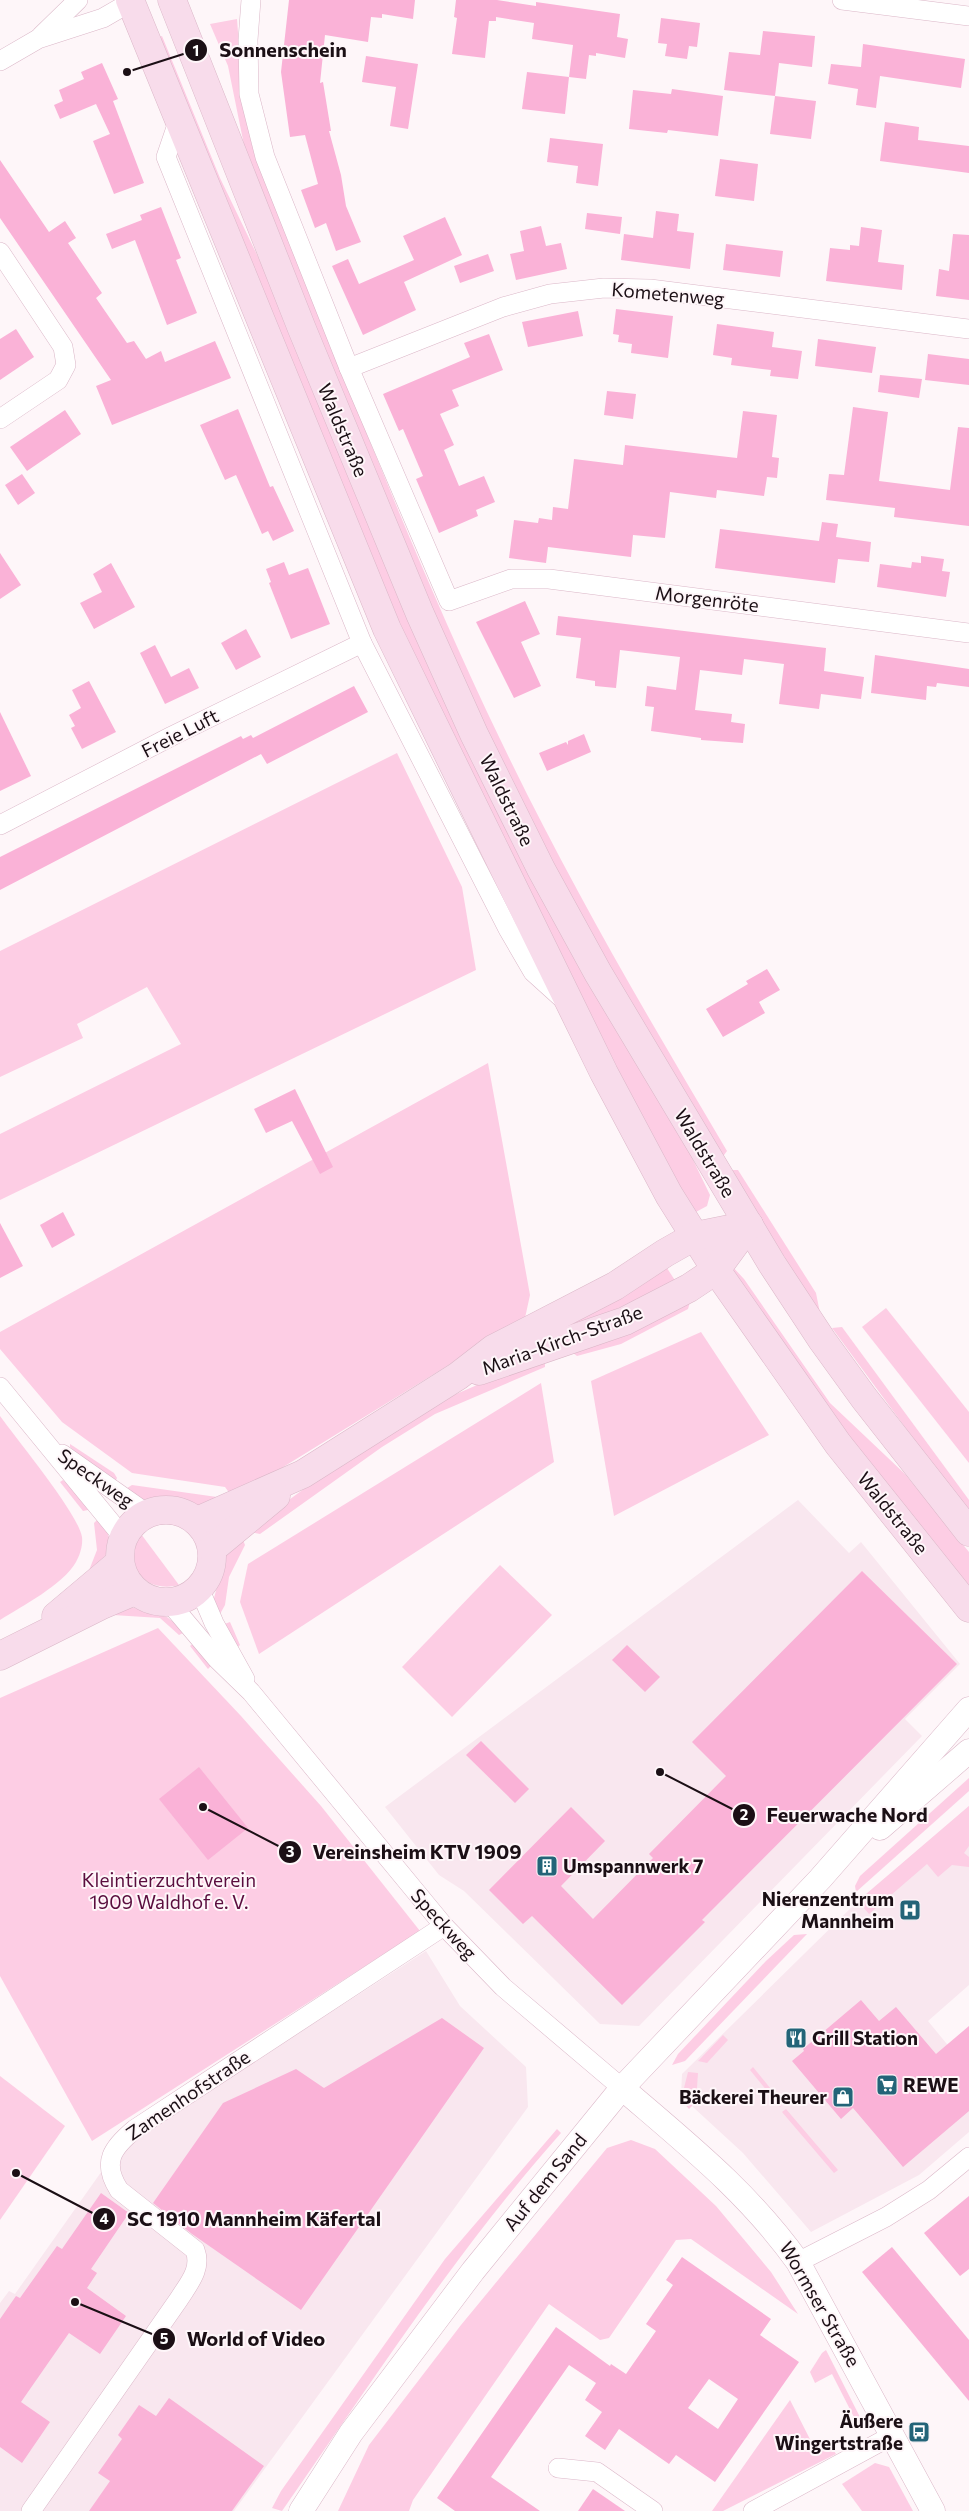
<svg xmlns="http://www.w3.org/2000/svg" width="969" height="2511" font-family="Commissioner,sans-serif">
<rect width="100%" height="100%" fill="#fef6f9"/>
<g fill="#f9e7ef">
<polygon points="798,1500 849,1553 861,1542 960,1664 905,1719 922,1736 639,2026 600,2024 464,1891 439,1875 385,1807"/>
<polygon points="969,1806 969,1985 928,2021 969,2071 969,2132 919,2175 811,2232 743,2153 681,2096 682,2074 858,1901"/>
<polygon points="426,1951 460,2006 526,2067 528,2107 234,2511 0,2511 0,2303 9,2291 15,2294 116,2151"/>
</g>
<g fill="#fdcde4">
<path d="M237,19l6,81 9,45c80,199 155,401 248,594 68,142 147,277 227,412l-6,8 -115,-192 -115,-227 -96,-211 -70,-173 -81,-211 -16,-79 -18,-42z"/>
<polygon points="162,36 220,178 710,1195 707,1206 694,1213 649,1137 399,625 157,38"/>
<polygon points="397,753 462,887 476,970 0,1200 0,1134 181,1044 147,987 77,1024 83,1038 0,1077 0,951"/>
<polygon points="488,1063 530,1295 525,1318 233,1498 225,1487 132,1473 62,1422 0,1349 0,1332"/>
<polygon points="729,1170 738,1170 816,1293 820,1313"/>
<polygon points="665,1265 676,1282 566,1332 562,1324"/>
<polygon points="728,1265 731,1265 744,1279 830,1403 905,1474 969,1552 969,1589 818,1400"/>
<polygon points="690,1302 688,1309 621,1344 577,1356 572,1352"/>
<polygon points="886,1308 969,1412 969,1463 862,1327"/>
<polygon points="842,1327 969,1500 969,1514 832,1328"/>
<polygon points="701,1332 769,1435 614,1516 591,1381"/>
<polygon points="545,1361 545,1367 435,1414 382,1447 260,1534 255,1533 251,1528 320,1477 447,1398 491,1379"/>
<polygon points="541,1383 554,1462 259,1654 240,1602 248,1564"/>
<path d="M0,1416c17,24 78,97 82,121 1,8 -2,18 -6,25 -13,23 -54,44 -76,58z"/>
<polygon points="70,1444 114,1473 117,1478 114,1484 70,1447"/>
<polygon points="63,1480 90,1506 88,1510 83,1511 60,1482"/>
<path d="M132,1485l85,12 -20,11c-8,-3 -16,-6 -24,-7 -23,-3 -27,4 -49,-11z"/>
<path d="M100,1517c16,30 12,34 -12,56l9,-23 -3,-27z"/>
<path d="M141,1534l38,51c-35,9 -57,-20 -38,-51z"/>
<polygon points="243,1540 245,1545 229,1577 225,1605 220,1614 213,1602 225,1556"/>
<polygon points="500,1565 552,1615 452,1717 402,1667"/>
<polygon points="131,1607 167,1617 185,1632 179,1635 160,1618 113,1615 108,1609"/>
<polygon points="230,1622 240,1645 237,1648 222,1625"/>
<polygon points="158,1628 241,1716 321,1806 420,1931 92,2141 0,1976 0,1698"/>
<polygon points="194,1643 212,1665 208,1669 190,1646"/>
<polygon points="969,1778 969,1791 856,1892 855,1886 860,1876"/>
<polygon points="969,1806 969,1846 964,1853 969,1857 969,1867 952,1865 938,1877 927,1864 869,1914 858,1901"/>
<polygon points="807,1934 685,2061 672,2065 678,2054 766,1961 794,1935"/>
<polygon points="723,2035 728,2040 707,2063 698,2061"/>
<polygon points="753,2067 783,2104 780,2107 750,2070"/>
<polygon points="688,2072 698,2073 696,2102 689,2109 681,2100"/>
<polygon points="0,2076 65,2126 0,2220"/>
<polygon points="786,2109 838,2170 834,2173 782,2112"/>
<path d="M557,2129l4,4c-103,116 -190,250 -279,378l-10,-3 9,-17 36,-51 128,-181z"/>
<polygon points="631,2140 655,2149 716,2206 771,2272 798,2314 691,2239 676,2240 609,2338 600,2340 549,2304 413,2500 409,2511 338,2511 369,2445 461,2325 607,2148"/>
<polygon points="826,2350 864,2425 859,2427 832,2374 815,2383 810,2372 822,2353"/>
<polygon points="790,2400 815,2449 829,2443 836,2454 723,2511 712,2511"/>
<polygon points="875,2463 889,2467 913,2511 862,2511 842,2484"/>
</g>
<g fill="#fab2d7" fill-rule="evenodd">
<polygon points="289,0 415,0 413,19 382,14 382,18 371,17 368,42 325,35 320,83 323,82 331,131 329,131 341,175 346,206 361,242 336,251 326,223 315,228 301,190 318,184 305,135 290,137 281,72"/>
<polygon points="456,0 497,0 536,6 536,2 620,14 617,37 628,39 625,58 596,53 596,56 589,55 586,79 569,77 573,45 532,39 534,23 496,17 496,21 489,21 485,58 452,54 457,18 454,17"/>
<polygon points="661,18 700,23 697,47 689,46 687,59 665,56 667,44 658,43"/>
<polygon points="763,31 815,36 812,67 779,63 775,96 724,90 729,52 760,55"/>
<polygon points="863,44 965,59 961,88 880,76 876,108 856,105 858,89 828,84 831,64 861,67"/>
<polygon points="366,56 418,64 408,129 390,126 396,87 362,82"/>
<polygon points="102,63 118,99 113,101 144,183 114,194 93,141 110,134 96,104 60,119 54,105 63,101 59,90 84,79 81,72"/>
<polygon points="527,72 569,77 565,114 522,109"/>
<polygon points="672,89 723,96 718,136 668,130 667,133 629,129 633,90 671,94"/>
<polygon points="775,96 816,101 811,139 770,134"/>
<polygon points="885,122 919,127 918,140 969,146 969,173 880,161"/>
<polygon points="550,138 603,144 598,186 576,183 578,166 547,162"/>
<polygon points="720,159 758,164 754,201 715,196"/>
<polygon points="0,160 49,232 65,221 76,238 68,243 102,293 96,298 127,343 134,341 146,359 161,351 165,362 215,341 231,378 112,425 96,386 111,380 0,218"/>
<polygon points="161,207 181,258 176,260 197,313 167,325 135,240 112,249 106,234 142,220 140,215"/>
<polygon points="656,211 679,214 677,231 694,233 690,269 621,260 624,234 653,238"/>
<polygon points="587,213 622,217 620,234 585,229"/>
<polygon points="445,217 462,255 404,282 416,310 363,335 332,266 348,259 359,284 414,260 403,236"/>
<polygon points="541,226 546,246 561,243 567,269 516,280 510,254 524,251 520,231"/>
<polygon points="861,227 882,230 878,262 904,265 902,290 826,281 830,248 850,250 850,245 859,246"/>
<polygon points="953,234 969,235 969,300 936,296 939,269 949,271"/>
<polygon points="726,244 783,251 780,277 723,270"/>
<polygon points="488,254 494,271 460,283 454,266"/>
<polygon points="616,309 673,316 668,358 631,353 632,344 618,342 619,335 613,334"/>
<polygon points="578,311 583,336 528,347 522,322"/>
<polygon points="717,324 774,332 772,347 802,351 798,379 770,376 771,370 731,365 732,358 713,355"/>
<polygon points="16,329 34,357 0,380 0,339"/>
<polygon points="489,334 503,370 452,390 459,406 440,414 454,445 444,450 459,486 484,476 495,502 476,510 478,516 439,533 416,479 423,476 403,429 399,431 383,394 470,357 464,343"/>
<polygon points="818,339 876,347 872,373 815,366"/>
<polygon points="928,354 969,359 969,385 925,380"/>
<polygon points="880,375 922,379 919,398 878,392"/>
<polygon points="607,391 636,394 633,419 604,415"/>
<polygon points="853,407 888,412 879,481 950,490 958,427 969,428 969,526 894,517 895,508 826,500 829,474 844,475"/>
<polygon points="238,409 270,487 273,486 294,531 273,541 268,531 262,534 236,475 225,480 200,425"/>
<polygon points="65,410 81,434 27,471 10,447"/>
<polygon points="743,411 777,415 772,457 779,458 777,478 767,477 764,496 717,490 716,498 670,492 665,538 633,535 631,557 548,547 546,563 509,558 514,520 538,523 539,518 552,520 553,507 568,509 574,459 623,465 625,445 737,458"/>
<polygon points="22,474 35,493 18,505 5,485"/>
<polygon points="822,522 838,524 836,537 871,542 869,562 838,559 835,583 715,568 720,529 819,541"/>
<polygon points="0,553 21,585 0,599"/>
<polygon points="921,556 944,559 942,571 950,572 946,597 877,587 880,564 911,568 912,562 921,563"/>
<polygon points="284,562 289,575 308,568 330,624 291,639 269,583 271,582 266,569"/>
<polygon points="111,563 135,607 94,629 80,603 102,592 93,574"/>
<polygon points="525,601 540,634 521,642 541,686 514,698 476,622"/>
<polygon points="558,616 826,648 824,671 864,677 861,699 821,694 819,709 779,704 784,664 744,659 742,675 700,670 695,710 732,714 731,722 745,724 743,743 701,740 701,738 651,731 654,707 645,706 647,686 676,690 680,657 620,650 616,688 595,686 595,681 576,678 581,638 556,635"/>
<polygon points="246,629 261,657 236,670 221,643"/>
<polygon points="155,645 171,677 189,668 199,688 165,704 140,653"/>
<polygon points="875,655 969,669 969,687 937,683 936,687 927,686 926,700 871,693"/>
<polygon points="89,681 116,732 82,749 71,728 75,726 69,715 81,708 72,690"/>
<polygon points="354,686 368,712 267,764 261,754 0,890 0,857 241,736 243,739 251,735 253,738"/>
<polygon points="0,712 31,776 0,791"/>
<polygon points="584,734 591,752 547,771 539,753 566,742 568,745 568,741"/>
<polygon points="767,969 780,990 759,1002 765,1013 723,1037 706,1009 748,984 746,981"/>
<polygon points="295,1089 333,1167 320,1174 292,1121 266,1133 254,1109"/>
<polygon points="63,1212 75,1235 52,1248 40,1225"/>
<polygon points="0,1223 23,1266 0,1278"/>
<polygon points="862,1571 957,1664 702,1920 705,1922 622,2005 532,1916 523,1924 489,1890 571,1807 605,1841 561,1886 593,1919 653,1858 649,1854 726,1776 692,1742"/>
<polygon points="627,1645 660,1677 645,1692 612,1660"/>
<polygon points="481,1741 529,1789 515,1803 466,1755"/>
<polygon points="199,1767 248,1828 208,1860 159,1799"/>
<polygon points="861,2000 879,2021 896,2007 936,2054 969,2026 969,2111 903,2167 853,2108 841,2119 792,2061 804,2051 803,2049"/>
<polygon points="442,2018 484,2048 301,2310 192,2234 153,2203 223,2103 296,2069 324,2088"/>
<polygon points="101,2193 129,2213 91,2269 97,2273 87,2288 126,2316 100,2354 69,2333 21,2402 50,2422 22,2463 0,2447 0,2319 16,2296 20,2298 57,2246 62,2249"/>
<polygon points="969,2196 969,2269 960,2276 924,2233"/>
<polygon points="892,2247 969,2340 969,2401 862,2272"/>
<path d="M682,2257l89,62 -11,16 39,27 -84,120 -39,-27 -7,9 -50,-35 -14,21 -20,-14 17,-24 -17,-12 11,-17 -27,-18 -78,112 49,34h-85l-18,-13 119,-171 54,39 1,-2 15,10 30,-43 -10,-7 27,-39 -7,-5zM709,2379l29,20 -20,30 -30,-21z"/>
<polygon points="169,2398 264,2466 232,2511 89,2511 110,2481 98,2473 122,2439 118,2435 139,2405 156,2416"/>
<polygon points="593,2489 625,2511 578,2511"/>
</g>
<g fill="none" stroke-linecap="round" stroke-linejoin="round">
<g stroke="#dbb7c8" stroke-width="20">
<g id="minor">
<polyline points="251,0 248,40 249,94 265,157 349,368 449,601 511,579 549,579 969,633"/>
<polyline points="842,0 969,16"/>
<polyline points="41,36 78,0"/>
<polyline points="0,61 38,39 103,18 134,0"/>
<polyline points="179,119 166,157 362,643 508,929 533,972 564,1000"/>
<polyline points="0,252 63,347 66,365 58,380 0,419"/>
<polyline points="349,368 503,307 550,294 604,288 650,289 969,329"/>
<polyline points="0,825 172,736 362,643"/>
<polyline points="0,1387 123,1537"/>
<polyline points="62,1454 146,1513"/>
<polyline points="199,1588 214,1623 245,1679"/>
<polyline points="169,1602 217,1659 251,1692 444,1926 503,1987 622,2088"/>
<polyline points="798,2262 886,2217 929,2190 969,2157"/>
<polyline points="558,2468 597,2472 653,2511"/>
<path d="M31,2511l148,-212c10,-16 23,-30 16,-49l-76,-60c-18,-28 -6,-43 16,-61l309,-203"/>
<polyline points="753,2511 893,2435"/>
</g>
</g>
<g stroke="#dbb7c8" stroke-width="25">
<g id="tertiary">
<polyline points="880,1828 969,1751"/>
<path d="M622,2088c65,56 126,104 176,174l135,249"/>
<polyline points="301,2511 351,2433 473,2271 622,2088 820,1879 969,1709"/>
</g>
</g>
<g stroke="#dbb7c8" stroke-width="29">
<g id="secondary">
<polyline points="130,0 387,629 604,1073 669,1195 716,1270 838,1444 969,1608"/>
<polyline points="172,0 302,329 420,614 474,734 541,869 598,973 772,1264 822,1340 864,1398 969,1532"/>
<polyline points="479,1371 625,1321 689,1288 716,1270 749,1225"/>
<circle cx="166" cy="1556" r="46"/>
<polyline points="197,1521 303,1474 458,1376 493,1349 615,1286 665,1253 695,1236 749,1225"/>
<polyline points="212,1549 276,1496"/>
<polyline points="56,1616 119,1563"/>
<polyline points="0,1656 100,1606 135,1591"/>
</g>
</g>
<use href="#minor" stroke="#fff" stroke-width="19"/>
<use href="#tertiary" stroke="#fff" stroke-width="24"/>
<use href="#secondary" stroke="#f8dceb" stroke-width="28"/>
</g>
<defs>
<g id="building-square" transform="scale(1.125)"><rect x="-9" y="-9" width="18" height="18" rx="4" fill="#236478" stroke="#fef6f9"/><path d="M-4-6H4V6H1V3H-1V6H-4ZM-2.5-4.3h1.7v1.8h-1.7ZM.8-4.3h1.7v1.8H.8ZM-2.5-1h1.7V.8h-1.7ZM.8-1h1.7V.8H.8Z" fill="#fff"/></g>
<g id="hospital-square" transform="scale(1.125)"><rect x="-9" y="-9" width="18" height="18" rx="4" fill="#236478" stroke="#fef6f9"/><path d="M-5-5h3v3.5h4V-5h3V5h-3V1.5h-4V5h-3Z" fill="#fff"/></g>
<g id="restaurant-square" transform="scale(1.125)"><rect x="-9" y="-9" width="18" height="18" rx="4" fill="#236478" stroke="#fef6f9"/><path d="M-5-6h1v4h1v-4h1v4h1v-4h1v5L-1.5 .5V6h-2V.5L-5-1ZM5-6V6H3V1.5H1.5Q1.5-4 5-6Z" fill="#fff"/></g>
<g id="supermarket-square" transform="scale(1.125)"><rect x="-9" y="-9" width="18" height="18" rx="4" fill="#236478" stroke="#fef6f9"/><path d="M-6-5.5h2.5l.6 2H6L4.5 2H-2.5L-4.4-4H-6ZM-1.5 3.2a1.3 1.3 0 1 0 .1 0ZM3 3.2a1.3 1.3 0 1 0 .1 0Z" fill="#fff"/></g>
<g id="shop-square" transform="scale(1.125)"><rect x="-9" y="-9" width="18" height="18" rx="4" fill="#236478" stroke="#fef6f9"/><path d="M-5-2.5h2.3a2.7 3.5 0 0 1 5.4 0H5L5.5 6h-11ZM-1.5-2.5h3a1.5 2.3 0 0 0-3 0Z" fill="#fff"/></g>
<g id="bus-square" transform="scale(1.125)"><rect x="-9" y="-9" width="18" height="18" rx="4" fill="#236478" stroke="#fef6f9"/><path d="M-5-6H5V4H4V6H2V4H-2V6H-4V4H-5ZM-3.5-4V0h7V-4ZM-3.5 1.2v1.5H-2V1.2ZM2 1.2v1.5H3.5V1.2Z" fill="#fff"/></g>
</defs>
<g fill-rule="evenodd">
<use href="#building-square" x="547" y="1866"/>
<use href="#hospital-square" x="910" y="1910"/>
<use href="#restaurant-square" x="796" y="2038"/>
<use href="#supermarket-square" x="887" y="2085"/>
<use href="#shop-square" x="843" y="2097"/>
<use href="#bus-square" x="919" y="2432"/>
</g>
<g text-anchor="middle" stroke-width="4" stroke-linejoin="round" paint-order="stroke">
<g font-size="19" fill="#1b0f15" stroke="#fef6f9">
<text transform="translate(668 294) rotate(5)" y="7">Kometenweg</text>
<text transform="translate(343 430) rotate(67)" y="7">Waldstraße</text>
<text transform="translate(707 599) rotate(7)" y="7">Morgenröte</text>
<text transform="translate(180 733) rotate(-27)" y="7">Freie Luft</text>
<text transform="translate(507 800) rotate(64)" y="7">Waldstraße</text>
<text transform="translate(705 1153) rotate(59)" y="7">Waldstraße</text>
<text transform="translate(562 1340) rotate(-20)" y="7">Maria-Kirch-Straße</text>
<text transform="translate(96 1478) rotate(35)" y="7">Speckweg</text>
<text transform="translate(893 1513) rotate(51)" y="7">Waldstraße</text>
<text transform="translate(444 1924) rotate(48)" y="7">Speckweg</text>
<text transform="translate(188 2095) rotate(-34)" y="7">Zamenhofstraße</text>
<text transform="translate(545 2182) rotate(-51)" y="7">Auf dem Sand</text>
<text transform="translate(820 2304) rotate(60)" y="7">Wormser Straße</text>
</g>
<g font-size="19" font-weight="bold" fill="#1b0f15" stroke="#fef6f9" text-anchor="start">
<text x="563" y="1873">Umspannwerk 7</text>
<text x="894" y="1906" text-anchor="end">Nierenzentrum<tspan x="894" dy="22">Mannheim</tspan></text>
<text x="812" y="2045">Grill Station</text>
<text x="903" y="2092">REWE</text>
<text x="827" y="2104" text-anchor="end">Bäckerei Theurer</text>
<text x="903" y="2428" text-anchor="end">Äußere<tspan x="903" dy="22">Wingertstraße</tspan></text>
</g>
<g font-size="19" fill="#5a0d3e" stroke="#fef6f9">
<text x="169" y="1887">Kleintierzuchtverein<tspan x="169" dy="22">1909 Waldhof e. V.</tspan></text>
</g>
</g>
<path fill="none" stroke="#1b0f15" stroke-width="2" d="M127 72L196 50M660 1772L744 1815M203 1807L290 1852M16 2173L104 2219M75 2302L164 2339"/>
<g fill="#1b0f15" stroke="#fef6f9" stroke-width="2">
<circle cx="127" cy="72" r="5"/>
<circle cx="660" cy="1772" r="5"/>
<circle cx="203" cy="1807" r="5"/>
<circle cx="16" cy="2173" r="5"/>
<circle cx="75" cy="2302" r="5"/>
<circle cx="196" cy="50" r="12"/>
<circle cx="744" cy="1815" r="12"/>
<circle cx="290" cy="1852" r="12"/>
<circle cx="104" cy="2219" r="12"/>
<circle cx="164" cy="2339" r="12"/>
</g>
<g font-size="15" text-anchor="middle" font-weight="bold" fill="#fff">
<text x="196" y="56">1</text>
<text x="744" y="1820">2</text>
<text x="290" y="1857">3</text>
<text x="104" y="2224">4</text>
<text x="164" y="2344">5</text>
</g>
<g font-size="20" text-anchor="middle" font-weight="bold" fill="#1b0f15" stroke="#fef6f9" stroke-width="4" stroke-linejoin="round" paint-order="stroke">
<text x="283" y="57">Sonnenschein</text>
<text x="847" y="1822">Feuerwache Nord</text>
<text x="417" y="1859">Vereinsheim KTV 1909</text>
<text x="254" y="2226">SC 1910 Mannheim Käfertal</text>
<text x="256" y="2346">World of Video</text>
</g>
</svg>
